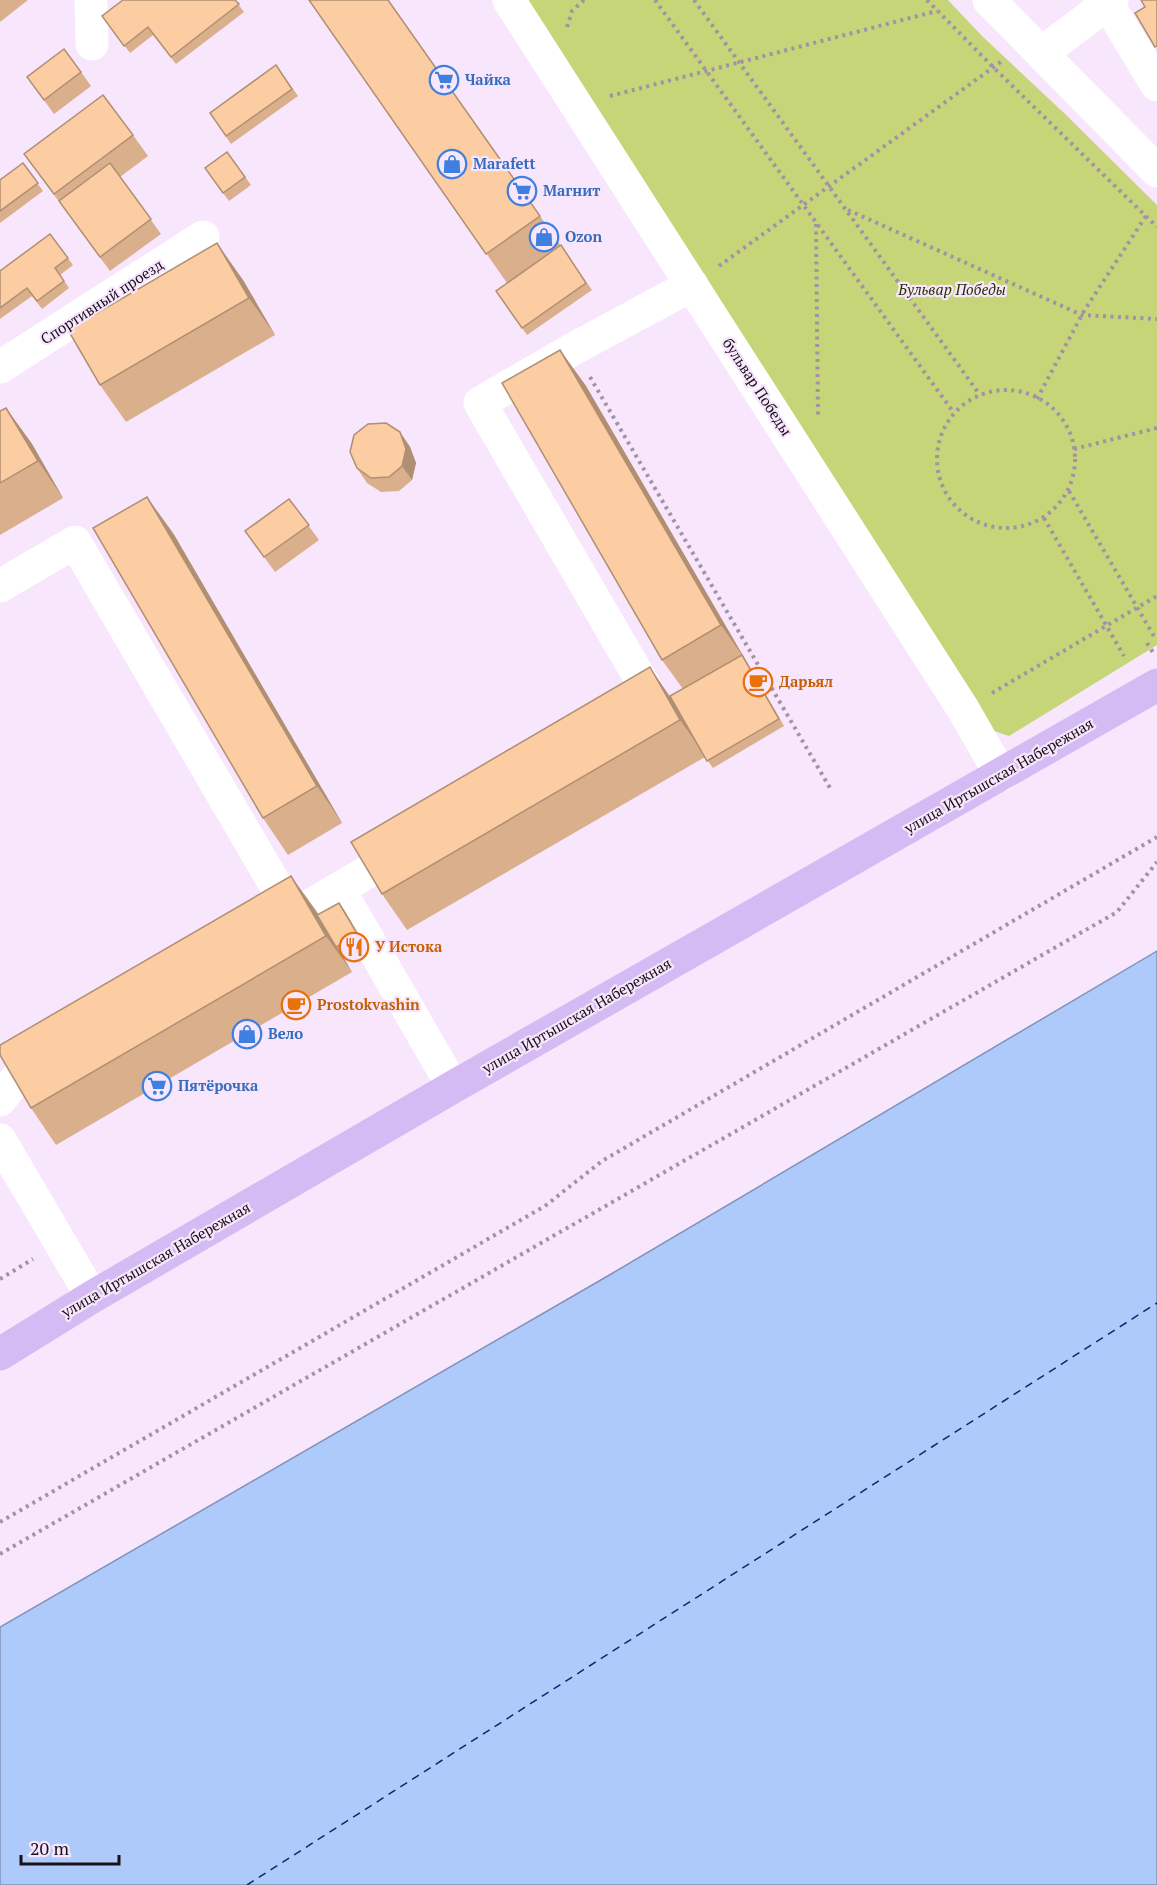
<svg xmlns="http://www.w3.org/2000/svg" width="1157" height="1885" font-family="'PT Serif',serif">
<rect width="100%" height="100%" fill="#f8e6fd"/>
<polygon fill="#c7d579" points="522,0 948,0 982,36 1063,112 1157,205 1157,645 1009,736 985,728"/>
<polygon fill="#aecafb" stroke="#8192b8" stroke-width="1.5" points="1157,951 1157,1885 0,1885 0,1627 606,1277"/>
<g fill="none" stroke-linecap="round" stroke-linejoin="round">
<polyline stroke="#072a6f" stroke-width="1.5" stroke-dasharray="8 6" stroke-linecap="butt" points="247,1885 1157,1303"/>
<g stroke="#a193a5" stroke-width="4" stroke-dasharray="3 4.5" stroke-linecap="butt">
<polyline points="655,0 954,413"/>
<polyline points="694,0 980,395"/>
<polyline points="927,0 993,67 1157,227"/>
<polyline points="567,27 572,11 584,0"/>
<polyline points="610,96 937,11"/>
<polyline points="848,210 1082,315 1157,319"/>
<polyline points="816,224 818,419"/>
<polyline points="719,266 1002,61"/>
<polyline points="590,377 830,788"/>
<circle cx="1006" cy="459" r="69"/>
<polyline points="1037,399 1084,311 1146,216"/>
<polyline points="1074,449 1157,428"/>
<polyline points="1069,491 1155,638"/>
<polyline points="1044,518 1124,656"/>
<polyline points="1147,643 1154,654"/>
<polyline points="992,693 1157,596"/>
<polyline points="0,1279 33,1259"/>
<polyline points="0,1522 545,1206 602,1161 1157,837"/>
<polyline points="0,1554 1117,912 1157,862"/>
</g>
<g stroke="#fff" stroke-width="33">
<polyline points="91,0 92,44"/>
<polyline points="509,0 963,709 1001,775"/>
<polyline points="989,0 1157,171"/>
<polyline points="1107,3 1157,85"/>
<polyline points="1042,53 1112,0"/>
<polyline points="0,367 203,237"/>
<polyline points="0,586 75,542 293,915"/>
<polyline points="647,709 655,704 480,403 573,349 692,285"/>
<polyline points="339,889 453,1087"/>
<polyline points="274,927 408,848"/>
<polyline points="0,1100 19,1075 53,1056"/>
<polyline points="0,1140 92,1297"/>
</g>
<polyline stroke="#d4bbf3" stroke-width="33" points="0,1354 92,1297 453,1087 1157,685"/>
</g>
<g fill="#d9af8c">
<polygon points="0,0 28,0 0,22"/>
<polygon points="235,0 244,12 176,64 153,35 130,53 102,16"/>
<polygon points="309,0 388,0 592,290 527,335 496,291 507,283"/>
<polygon points="276,65 298,96 231,144 210,113"/>
<polygon points="81,72 91,86 54,114 27,77"/>
<polygon points="133,135 148,156 120,177 161,234 110,271 24,154"/>
<polygon points="227,152 251,185 229,201 205,168"/>
<polygon points="23,163 43,191 0,223 0,180"/>
<polygon points="50,234 73,265 60,275 69,288 42,309 32,296 0,319 0,271"/>
<polygon points="243,280 275,335 126,422 100,385"/>
<polygon points="560,350 586,386 784,726 713,768 705,757 407,930 382,894 670,696 683,689 662,660"/>
<polygon points="6,408 32,444 63,498 0,535 0,411"/>
<polygon points="400,432 410,447 416,463 412,480 399,491 381,492 367,483 357,468"/>
<polygon points="289,499 319,540 275,572 245,531"/>
<polygon points="173,533 342,823 288,855 263,818"/>
<polygon points="344,910 363,942 342,955 340,953 352,972 56,1145 31,1108 318,915"/>
</g>
<g fill="#b08f72">
<polygon points="217,243 243,280 275,335 249,298"/>
<polygon points="560,350 586,386 784,726 742,655 721,625"/>
<polygon points="6,408 32,444 63,498 38,461"/>
<polygon points="400,432 410,447 416,463 412,480 402,466"/>
<polygon points="147,497 173,533 342,823 317,786"/>
<polygon points="650,667 675,704 706,756 680,720"/>
<polygon points="291,876 317,912 352,972 326,936"/>
<polygon points="339,903 344,910 363,942 358,935"/>
</g>
<g fill="#fccca3" stroke="#b08f72" stroke-width="1.5">
<polygon points="123,0 235,0 239,4 171,57 148,27 124,46 102,16"/>
<polygon points="309,0 388,0 540,216 486,254"/>
<polygon points="1141,0 1157,0 1157,46 1155,47 1135,13 1145,7"/>
<polygon points="64,49 81,72 44,100 27,77"/>
<polygon points="276,65 292,89 226,136 210,113"/>
<polygon points="103,95 133,135 54,194 24,154"/>
<polygon points="227,152 245,177 223,193 205,168"/>
<polygon points="23,163 38,183 0,211 0,180"/>
<polygon points="110,163 151,219 100,257 59,201"/>
<polygon points="50,234 68,258 55,268 64,281 37,301 27,288 0,308 0,271"/>
<polygon points="217,243 249,298 100,385 68,330"/>
<polygon points="561,245 586,283 522,328 496,291"/>
<polygon points="560,350 721,625 662,660 502,383"/>
<polygon points="6,408 38,461 0,483 0,411"/>
<polygon points="386,423 400,432 406,449 402,466 389,477 371,478 357,468 350,452 354,435 368,424"/>
<polygon points="147,497 317,786 263,818 93,528"/>
<polygon points="289,499 309,525 264,557 245,531"/>
<polygon points="742,655 779,719 707,761 670,696"/>
<polygon points="650,667 680,720 382,894 351,842"/>
<polygon points="291,876 326,936 31,1108 0,1055 0,1045"/>
<polygon points="339,903 358,935 336,947 317,915"/>
</g>
<defs>
<g id="supermarket-ring" transform="scale(1.5)"><circle r="9.5" fill="#f8e6fd" stroke="#3f7fe0" stroke-width="1.5"/><path d="M-6-5.5h2.5l.6 2H6L4.5 2H-2.5L-4.4-4H-6ZM-1.5 3.2a1.3 1.3 0 1 0 .1 0ZM3 3.2a1.3 1.3 0 1 0 .1 0Z" fill="#3f7fe0"/></g>
<g id="shop-ring" transform="scale(1.5)"><circle r="9.5" fill="#f8e6fd" stroke="#3f7fe0" stroke-width="1.5"/><path d="M-5-2.5h2.3a2.7 3.5 0 0 1 5.4 0H5L5.5 6h-11ZM-1.5-2.5h3a1.5 2.3 0 0 0-3 0Z" fill="#3f7fe0"/></g>
<g id="cafe-ring" transform="scale(1.5)"><circle r="9.5" fill="#f8e6fd" stroke="#e8710a" stroke-width="1.5"/><path d="M-5.5-4.5H6V0H3Q3 3.5 0 3.5H-2.5Q-5.5 3.5-5.5 0ZM3-3.2v2h1.7v-2ZM-6 4.5H4V6H-6Z" fill="#e8710a"/></g>
<g id="restaurant-ring" transform="scale(1.5)"><circle r="9.5" fill="#f8e6fd" stroke="#e8710a" stroke-width="1.5"/><path d="M-5-6h1v4h1v-4h1v4h1v-4h1v5L-1.5 .5V6h-2V.5L-5-1ZM5-6V6H3V1.5H1.5Q1.5-4 5-6Z" fill="#e8710a"/></g>
</defs>
<g fill-rule="evenodd">
<use href="#supermarket-ring" x="444" y="80"/>
<use href="#shop-ring" x="452" y="164"/>
<use href="#supermarket-ring" x="522" y="191"/>
<use href="#shop-ring" x="544" y="237"/>
<use href="#cafe-ring" x="758" y="682"/>
<use href="#restaurant-ring" x="354" y="947"/>
<use href="#cafe-ring" x="296" y="1005"/>
<use href="#shop-ring" x="247" y="1034"/>
<use href="#supermarket-ring" x="157" y="1086"/>
</g>
<g text-anchor="middle" stroke-width="4.5" stroke-linejoin="round" paint-order="stroke">
<g font-size="15" font-weight="bold" fill="#366cbe" stroke="#f8e6fd" text-anchor="start">
<text x="465" y="85">Чайка</text>
<text x="473" y="169">Marafett</text>
<text x="543" y="196">Магнит</text>
<text x="565" y="242">Ozon</text>
<text x="268" y="1039">Вело</text>
<text x="178" y="1091">Пятёрочка</text>
</g>
<g font-size="15" font-style="italic" fill="#2b3004" stroke="#f8e6fd">
<text x="952" y="295">Бульвар Победы</text>
</g>
<g font-size="15" fill="#18111a" stroke="#f8e6fd">
<text transform="translate(102 302) rotate(-33)" y="5">Спортивный проезд</text>
<text transform="translate(757 387) rotate(57)" y="5">бульвар Победы</text>
<text transform="translate(999 776) rotate(-30)" y="5">улица Иртышская Набережная</text>
<text transform="translate(577 1016) rotate(-30)" y="5">улица Иртышская Набережная</text>
<text transform="translate(156 1260) rotate(-30)" y="5">улица Иртышская Набережная</text>
</g>
<g font-size="15" font-weight="bold" fill="#c56008" stroke="#f8e6fd" text-anchor="start">
<text x="779" y="687">Дарьял</text>
<text x="375" y="952">У Истока</text>
<text x="317" y="1010">Prostokvashin</text>
</g>
</g>
<path d="M21 1855v9h98v-9" fill="none" stroke="#18111a" stroke-width="3"/>
<text x="30" y="1855" font-size="18" fill="#18111a" stroke="#f8e6fd" stroke-width="4.5" paint-order="stroke">20 m</text>
</svg>
